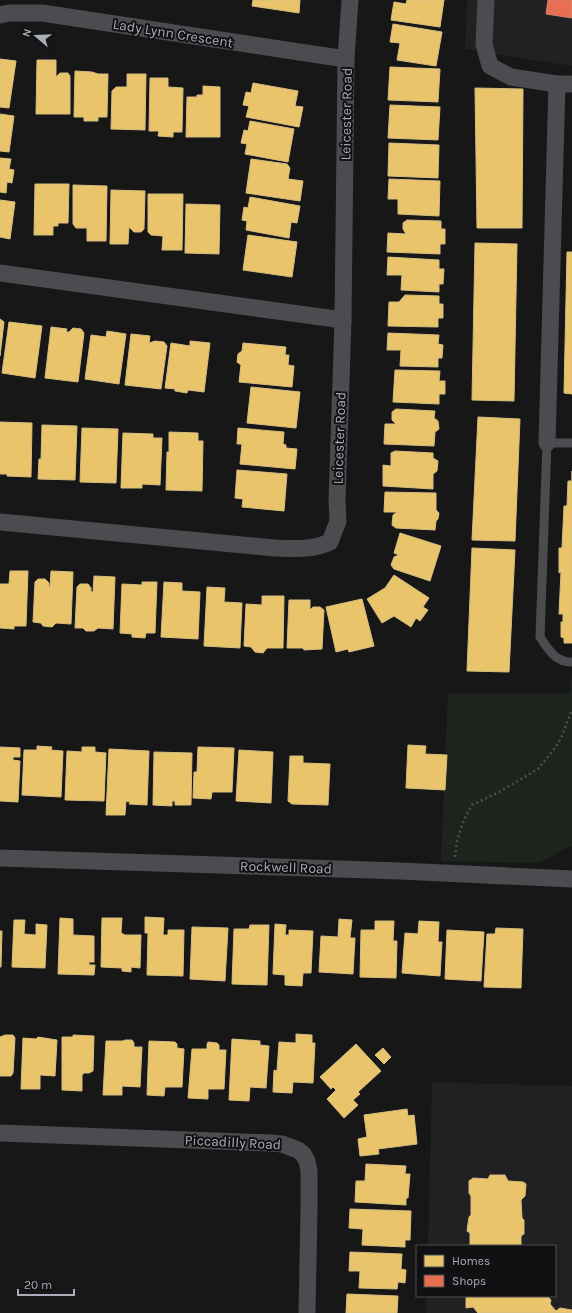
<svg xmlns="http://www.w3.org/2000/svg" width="572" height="1313" font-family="Karla,sans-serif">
<rect width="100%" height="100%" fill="#171717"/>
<g fill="#212123">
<polygon points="467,0 572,0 572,66 465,49"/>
<polygon points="432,1082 572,1086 572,1313 426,1313 427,1296 555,1296 555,1246 428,1246"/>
</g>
<path fill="#1d241e" d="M571,677h1v169c-13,3 -22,14 -34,17l-97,-2 7,-168h122z"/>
<g fill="#e9c46a" stroke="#d6bd81">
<polygon points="253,0 300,0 299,13 252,6"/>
<polygon points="407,0 444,0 440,27 391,20 394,2 406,4"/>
<polygon points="393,24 442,32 436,66 397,60 400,43 390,42"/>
<polygon points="0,59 16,61 9,108 0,107"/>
<polygon points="37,60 56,60 56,77 60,73 68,73 70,76 70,114 36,114"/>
<polygon points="390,67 440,69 438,102 388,100"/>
<polygon points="75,71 92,72 98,74 108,74 107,117 98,117 98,121 84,121 84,117 74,117"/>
<polygon points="127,74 146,74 145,130 111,129 112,91 116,87 127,87"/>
<polygon points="150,78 168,78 168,87 183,88 182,132 173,132 173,137 158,136 159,131 149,131"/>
<polygon points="253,83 298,91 295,106 303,107 299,127 246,117 249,106 243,105 246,92 251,93"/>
<polygon points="203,86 220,87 220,137 186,137 187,97 197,97 197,95 203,95"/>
<polygon points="475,88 523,89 522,228 477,228"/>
<polygon points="390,105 440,107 438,140 388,138"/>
<polygon points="0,114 14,116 9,152 0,151"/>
<polygon points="250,121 294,129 288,162 245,154 247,144 241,143 244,130 248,131"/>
<polygon points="389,143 439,145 438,178 388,176"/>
<polygon points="0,158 11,159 9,169 14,170 12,183 7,182 6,193 0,192"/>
<polygon points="251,159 287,164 290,168 288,179 303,181 300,201 246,193"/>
<polygon points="389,179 440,181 439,216 398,214 398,199 388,199"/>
<polygon points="35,184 69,184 68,223 58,223 58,226 53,226 53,235 34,235"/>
<polygon points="73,185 107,186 106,241 87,241 87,228 76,228 73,224"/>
<polygon points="111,190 145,191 144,229 141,232 134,232 129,227 128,244 110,244"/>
<polygon points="148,194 183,194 182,250 162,250 163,236 151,235 148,232"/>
<polygon points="250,197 300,206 297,223 291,222 289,238 246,230 247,221 242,220 244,207 248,208"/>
<polygon points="0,200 15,202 10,239 0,237"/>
<polygon points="186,204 220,205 219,254 185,253"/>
<polygon points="407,220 441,221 441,229 445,229 445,244 440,244 440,254 387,252 388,233 406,234 403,229 403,223"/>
<polygon points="248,235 297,242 292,277 243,270"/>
<polygon points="475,243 517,244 514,401 472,400"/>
<polygon points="567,252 572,252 572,394 564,393"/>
<polygon points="388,257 439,260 439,269 444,269 443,284 439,284 439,292 401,290 402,275 387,275"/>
<polygon points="405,295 439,296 439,304 443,304 443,318 438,318 438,327 388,326 389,302 399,302"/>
<polygon points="0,319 4,322 0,356"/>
<polygon points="9,322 42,326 35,378 2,373"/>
<polygon points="51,327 67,329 66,332 69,332 73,328 81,329 84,333 78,382 45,378"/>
<polygon points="107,331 126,334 119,384 85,379 91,335 106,337"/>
<polygon points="388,333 439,335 438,344 443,345 442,358 438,358 438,367 400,366 401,350 387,350"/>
<polygon points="131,334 150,336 149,343 155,341 164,342 167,346 161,389 125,385"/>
<polygon points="190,341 210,343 204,392 188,390 187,393 175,391 175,389 165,388 171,343 190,346"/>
<polygon points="243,343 286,347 285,355 289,355 288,365 294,366 292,387 239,382 241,365 237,362 238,354 242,351"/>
<polygon points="395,370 440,371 439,381 445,381 445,394 439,394 439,404 393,402"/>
<polygon points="251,387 300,392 296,428 247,423"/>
<polygon points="396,409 435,411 434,418 438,421 439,429 435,432 434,446 384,444 385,424 396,424 392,420 392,412"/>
<polygon points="478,417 520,419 515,541 472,540"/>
<polygon points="0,422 32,423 31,477 7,476 7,474 0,474"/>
<polygon points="42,425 77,426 75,480 38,479 39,459 41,459"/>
<polygon points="82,428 118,429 116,483 80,482"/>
<polygon points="238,428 284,432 283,444 286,445 286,448 297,449 295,469 240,464 242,444 237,444"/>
<polygon points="169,432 198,433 198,441 203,441 202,491 166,490 167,452 169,452"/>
<polygon points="123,433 153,434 153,438 162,438 160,485 142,484 142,488 121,488"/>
<polygon points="395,451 433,453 433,458 438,461 437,471 433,474 433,489 383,486 383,465 391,466 391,453"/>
<polygon points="237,470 287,474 284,511 242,507 243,499 235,498"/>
<polygon points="572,471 572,643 564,643 564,638 561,637 561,622 563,622 563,614 559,614 561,572 559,573 559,548 562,548 564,506 567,506 568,481 572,481"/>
<polygon points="385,492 436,493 436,510 439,513 438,519 436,521 435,530 396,528 392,525 393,515 397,512 384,512"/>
<polygon points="400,533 441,546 430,581 394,569 391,565 394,557 399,555 394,553"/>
<polygon points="472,548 515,550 509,672 467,671"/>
<polygon points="10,571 28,571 26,626 14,626 14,629 0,628 0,584 9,584"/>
<polygon points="51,571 73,572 71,624 56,623 52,627 43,626 41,623 33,622 35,582 38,579 45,579 49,583 49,587 50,587"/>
<polygon points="394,575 429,598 423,607 428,610 420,621 416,618 411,627 394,616 382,623 367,599 385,588"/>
<polygon points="94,576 115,577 113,629 98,628 94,631 86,631 83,628 75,628 77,587 80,584 88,584 91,588 91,592 93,592"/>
<polygon points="142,582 157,582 155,633 146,633 145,638 132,637 132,634 120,633 122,584 142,585"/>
<polygon points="164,582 182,583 182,591 200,592 198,639 161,637"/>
<polygon points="207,587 225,588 224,602 242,603 240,648 204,646"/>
<polygon points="262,596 284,596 283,648 267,648 263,653 255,652 251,647 244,646 246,604 262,605"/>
<polygon points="362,599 374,646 349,652 348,649 336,652 326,607"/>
<polygon points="289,600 310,600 310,610 313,607 320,607 324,610 322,649 304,650 303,648 287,648"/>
<polygon points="408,745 426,746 425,754 447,755 445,790 406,788"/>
<polygon points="37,746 52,747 51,750 63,751 61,797 22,795 24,750 37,750"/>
<polygon points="0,747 20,748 20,757 13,757 13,760 20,761 18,802 0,801"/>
<polygon points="82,747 95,747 95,752 106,753 104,801 65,800 67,751 82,752"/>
<polygon points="198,747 234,748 232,792 212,792 211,799 193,798 194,772 197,772"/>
<polygon points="109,749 149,751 147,805 129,804 130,802 126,801 125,815 106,815"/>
<polygon points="239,750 273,752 271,803 236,801"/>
<polygon points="154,752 192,753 191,805 175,805 175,801 172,801 172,806 153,805"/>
<polygon points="290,756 303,756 303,763 330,764 328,805 292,804 288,801"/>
<polygon points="145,917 164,918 163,935 168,935 168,930 184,930 183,976 147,975 148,933 145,933"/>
<polygon points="60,918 73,919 73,935 94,936 94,962 89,962 89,965 95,965 94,975 58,974"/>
<polygon points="102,918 122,918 121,933 125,935 141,935 140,968 131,967 131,972 122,971 122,968 101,967"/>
<polygon points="339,919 352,920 350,938 355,938 353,974 319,972 321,936 338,937"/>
<polygon points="14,920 25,920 24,934 36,935 36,924 47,925 45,968 12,967"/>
<polygon points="375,921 394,921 393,941 397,941 396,978 360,977 361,930 375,930"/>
<polygon points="419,921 439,922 438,942 442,942 440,976 402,973 405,933 418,934"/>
<polygon points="275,924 286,925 285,935 289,935 289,930 313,931 311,973 303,973 302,986 285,985 285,975 273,974"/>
<polygon points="250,925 269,925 267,985 232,984 234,929 249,929"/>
<polygon points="192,927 228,928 225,981 190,979"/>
<polygon points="496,928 523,929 521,988 484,987 487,934 495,934"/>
<polygon points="447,930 484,932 481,981 445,979"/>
<polygon points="0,931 2,931 1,967 0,967"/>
<polygon points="296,1034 312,1035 312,1043 315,1043 313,1083 293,1082 292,1093 273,1092 274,1070 277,1071 279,1042 296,1043"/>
<polygon points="5,1035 13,1035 15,1038 13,1073 11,1076 0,1076 0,1037"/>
<polygon points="73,1035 94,1036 93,1071 89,1073 84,1073 82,1075 82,1091 62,1090 62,1037 73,1037"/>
<polygon points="38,1037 57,1040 55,1076 40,1075 40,1089 21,1089 23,1038 36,1039"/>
<polygon points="232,1039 260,1041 260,1045 269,1046 266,1088 250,1087 249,1101 229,1100"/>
<polygon points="125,1040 132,1040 134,1043 134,1047 142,1047 140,1087 122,1086 122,1095 103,1095 106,1041 123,1041"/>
<polygon points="149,1041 175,1042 177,1044 177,1048 184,1049 182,1087 165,1087 164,1096 147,1095"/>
<polygon points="208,1042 217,1043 219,1045 219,1050 226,1050 224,1089 208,1089 208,1099 188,1098 192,1049 207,1049 207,1044"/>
<polygon points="356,1044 381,1071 358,1092 360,1094 353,1100 358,1105 344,1118 327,1099 336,1090 333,1087 331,1089 320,1077"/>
<polygon points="383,1048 391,1057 384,1064 375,1055"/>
<polygon points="407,1109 408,1116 414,1115 417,1144 378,1149 379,1154 360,1156 358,1139 367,1137 364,1115"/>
<polygon points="366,1164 406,1166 405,1174 410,1174 408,1198 406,1198 406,1205 355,1202 356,1181 365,1181"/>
<polygon points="490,1175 505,1175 508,1181 523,1182 526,1184 525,1196 521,1200 522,1218 524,1220 524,1234 521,1236 521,1246 470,1246 470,1233 467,1231 469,1217 471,1215 471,1196 469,1193 469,1181 473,1178 488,1179"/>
<polygon points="350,1209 411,1211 410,1240 405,1240 405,1247 362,1245 363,1229 349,1228"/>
<polygon points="350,1252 402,1254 401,1269 406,1270 405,1283 398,1282 397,1289 359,1288 360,1271 349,1271"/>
<polygon points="347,1294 398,1296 397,1313 346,1313"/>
<polygon points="466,1296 547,1296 551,1300 550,1304 556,1311 560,1308 572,1310 572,1313 478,1313 473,1307 466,1308"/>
</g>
<polygon fill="#e76f51" stroke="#d48270" points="548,0 572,0 572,18 546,14"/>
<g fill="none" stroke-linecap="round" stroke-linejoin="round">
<polyline stroke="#4d4e52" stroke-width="2.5" stroke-dasharray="2 3" stroke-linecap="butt" points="455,857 457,841 464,820 472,805 499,792 538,769 555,748 562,736 572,709"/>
<path stroke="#4b4c50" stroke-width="9" d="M572,443h-25l-7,194c9,13 15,25 32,25"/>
<g stroke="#4b4c50" stroke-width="17">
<polyline points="486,0 484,44 490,66 511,77 557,84 547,443"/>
<polyline points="0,15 9,13 42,13 346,59"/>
<polyline points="557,84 572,84"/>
<polyline points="0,273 343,320"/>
<path d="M0,522l275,26c19,1 38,2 55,-6l8,-21 -1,-21 6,-180 3,-261 4,-59"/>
<polyline points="0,858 400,871 572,879"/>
<polyline points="0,1133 271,1143 282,1144 298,1150 303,1154 307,1161 309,1171 309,1210 307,1313"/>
</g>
</g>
<g text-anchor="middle" stroke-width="4" stroke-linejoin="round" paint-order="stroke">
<g font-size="14" fill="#a8adb8" stroke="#111113">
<text transform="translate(173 33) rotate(9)" y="5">Lady Lynn Crescent</text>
<text transform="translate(346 114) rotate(-89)" y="5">Leicester Road</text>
<text transform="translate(339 438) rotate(-88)" y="5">Leicester Road</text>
<text transform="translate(286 867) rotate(2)" y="5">Rockwell Road</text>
<text transform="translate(233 1142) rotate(3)" y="5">Piccadilly Road</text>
</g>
</g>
<rect x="416" y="1245" width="140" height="52" fill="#111113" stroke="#4d4f55"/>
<rect x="424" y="1255" width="20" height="12" fill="#e9c46a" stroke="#4d4f55"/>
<text x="452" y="1265" font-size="12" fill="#a8adb8">Homes</text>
<rect x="424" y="1275" width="20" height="12" fill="#e76f51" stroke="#4d4f55"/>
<text x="452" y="1285" font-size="12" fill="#a8adb8">Shops</text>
<g transform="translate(36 36) rotate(289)" stroke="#111113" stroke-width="3" paint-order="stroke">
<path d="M0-3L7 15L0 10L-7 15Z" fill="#a8adb8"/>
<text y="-6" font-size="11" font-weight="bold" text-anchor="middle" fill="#a8adb8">N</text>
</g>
<path d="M18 1289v6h56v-6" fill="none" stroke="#a8adb8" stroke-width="2"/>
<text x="24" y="1289" font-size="12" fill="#a8adb8" stroke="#111113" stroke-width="3" paint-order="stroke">20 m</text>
</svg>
